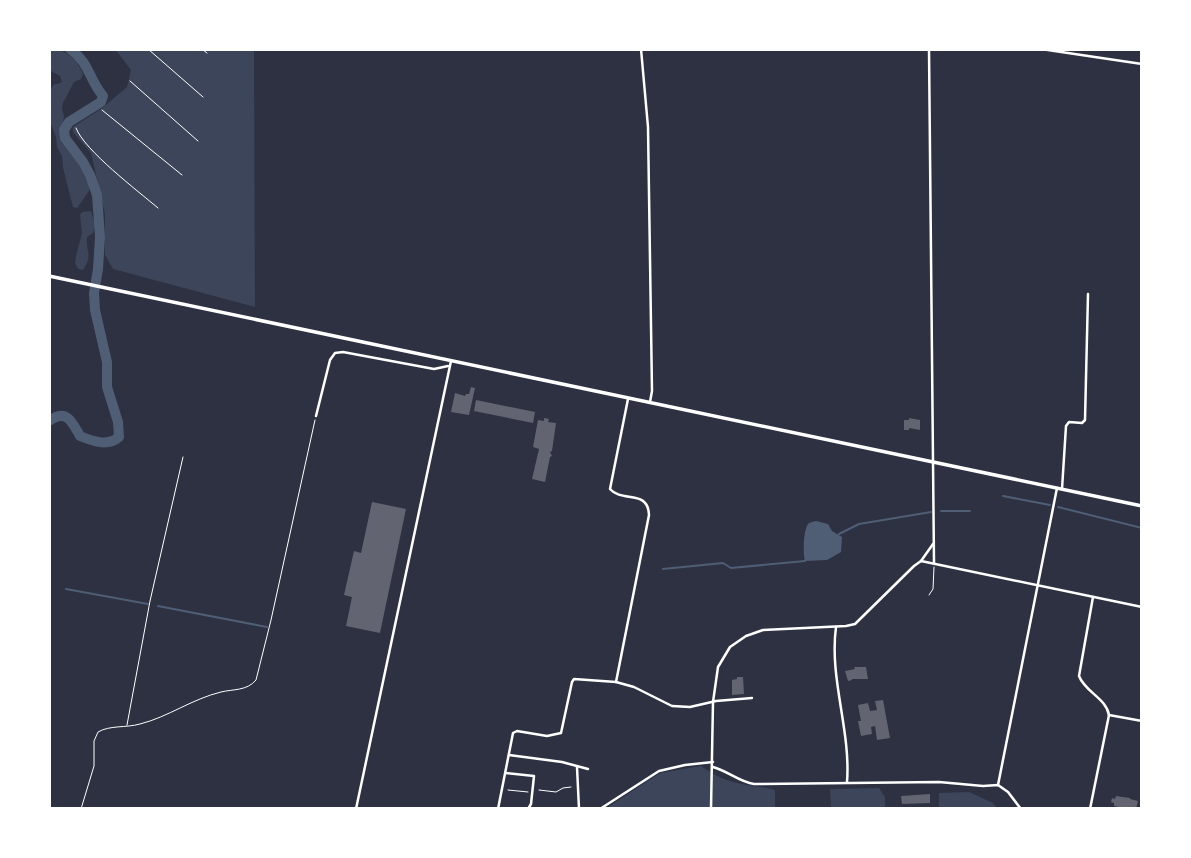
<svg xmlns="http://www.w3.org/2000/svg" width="1191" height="858" font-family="Helvetica,sans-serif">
<rect width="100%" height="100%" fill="#2d3142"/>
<g fill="#3c4559">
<path d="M49,49c17,0 28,10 34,25l-2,5 -7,3 -11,21 -1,6 2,7 -3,19 2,7 22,30 4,12v7l-12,17 -4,-1 -10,-39 -1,-12 -5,-9 -1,-10 -7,-18v-28l5,-7h4l4,-2 -2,-6 -11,-6z"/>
<polygon points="115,49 254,49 255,307 113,269 105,255 105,214 91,153 73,132 73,127 101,109 127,87 131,70"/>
<path d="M91,211l4,15 -2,7 -6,4c-2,14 7,17 -4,33l-5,-1 -3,-6 1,-7 6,-23 -2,-18 2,-3z"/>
<path d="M701,766c16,11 27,16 46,19 10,2 18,2 28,5v19h-170l55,-36z"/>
<polygon points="879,788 885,797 885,809 831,809 830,789"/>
<polygon points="969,792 993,803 998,809 939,809 939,793"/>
</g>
<path fill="#4f5d75" d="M816,521l12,3 4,7 10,6 -1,15 -14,8 -22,1c-2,-7 -2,-33 4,-38 2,-1 4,-1 7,-2z"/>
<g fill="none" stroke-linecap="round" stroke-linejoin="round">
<g stroke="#4f5d75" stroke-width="2">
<polyline points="1003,496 1050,505"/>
<polyline points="1058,507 1142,528"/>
<polyline points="941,511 970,511"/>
<polyline points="839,534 859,524 931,512"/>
<polyline points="663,569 723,563 731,568 805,561"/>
<polyline points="66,589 148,604"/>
<polyline points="158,606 267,627"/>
</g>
<path stroke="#4f5d75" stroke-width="10" d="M49,421c18,-13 23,1 31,15 12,5 28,11 39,1l-1,-15 -11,-35v-25l-12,-52 -1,-17 4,-24 2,-32 -3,-42 -7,-20 -7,-13 -18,-24 -1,-8 5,-8 32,-20 2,-6c-14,-16 -13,-33 -33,-47"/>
</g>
<g fill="#626471">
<polygon points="471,387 475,388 469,415 451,412 455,393 465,396 466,394 469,394"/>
<polygon points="476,400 535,412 533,423 474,411"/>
<polygon points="544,418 549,419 548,422 556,423 552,451 550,452 552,456 550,457 545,482 532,479 539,449 533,447 538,420 544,421"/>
<polygon points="909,418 920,420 920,430 909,428 909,430 904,430 904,420 909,420"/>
<polygon points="372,502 406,509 380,633 346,626 352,597 344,595 354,551 361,553"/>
<polygon points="854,667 866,667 868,679 852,679 852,680 848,681 845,671 855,669"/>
<polygon points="737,677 743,677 744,694 732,695 732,680 737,679"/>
<polygon points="883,700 890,738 877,740 875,726 871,727 872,734 861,736 858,721 861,721 858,705 868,703 870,711 877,710 875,701"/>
<polygon points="930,794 930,803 902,804 901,796"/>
<polygon points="1116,796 1130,798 1130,799 1138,801 1136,809 1126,809 1114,806 1114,803 1111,802 1112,798 1115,799"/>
</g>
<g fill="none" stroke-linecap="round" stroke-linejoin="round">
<g stroke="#fff" stroke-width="1">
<polyline points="148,49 203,97"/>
<polyline points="202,49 207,53"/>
<polyline points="130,81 198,141"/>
<polyline points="102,110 182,175"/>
<path d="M76,128c8,22 62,63 82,80"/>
<polyline points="127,725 150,601 183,457"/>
<polyline points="508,790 528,792"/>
<polyline points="539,790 556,792 563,788 571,787"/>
<path d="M81,809l13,-43v-25l4,-9c12,-7 28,-4 42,-8 28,-7 52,-25 81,-32 12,-3 26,-1 35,-12l15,-60 44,-200"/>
</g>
<polyline stroke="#fff" stroke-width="1" points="929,595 933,589 934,567"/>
<g stroke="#fff" stroke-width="2.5">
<polyline points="641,49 648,127 652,391 650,402"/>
<polyline points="929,49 934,563"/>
<polyline points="1041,49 1142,64"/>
<polyline points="316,416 330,360 335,353 343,352 434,369 448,366"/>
<polyline points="1062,489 1066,426 1069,422 1082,423 1085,420 1088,294"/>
<polyline points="921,561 1142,607"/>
<path d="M1093,597l-14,79c6,16 27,22 30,39"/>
<path d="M836,627c-7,52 15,103 11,155"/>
<path d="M616,682l33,-167c-1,-26 -27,-12 -39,-26l18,-90"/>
<polyline points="1109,715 1142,721"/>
<polyline points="509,755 562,762 588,769"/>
<polyline points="577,767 579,809"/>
<path d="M713,767c15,4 26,15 41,17l185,-2 44,4 15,-1 10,7 13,17"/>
<polyline points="506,773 534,776 531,804 528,809"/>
<polyline points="998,785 1057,488"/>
<polyline points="356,809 451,361"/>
<polyline points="498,809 513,733 517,731 547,736 561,733 572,682 574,679 616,682 634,687 672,706 690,707 716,701 752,698"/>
<polyline points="600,809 659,771 685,765 713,762"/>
<polyline points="711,809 713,702 718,667 730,647 746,636 763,630 846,626 855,624 914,566 921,561 933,544"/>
<polyline points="1090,809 1109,715"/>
</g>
<polyline stroke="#fff" stroke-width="3.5" points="49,276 1142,506"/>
</g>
<rect width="1191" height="858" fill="none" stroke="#ffffff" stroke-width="102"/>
</svg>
